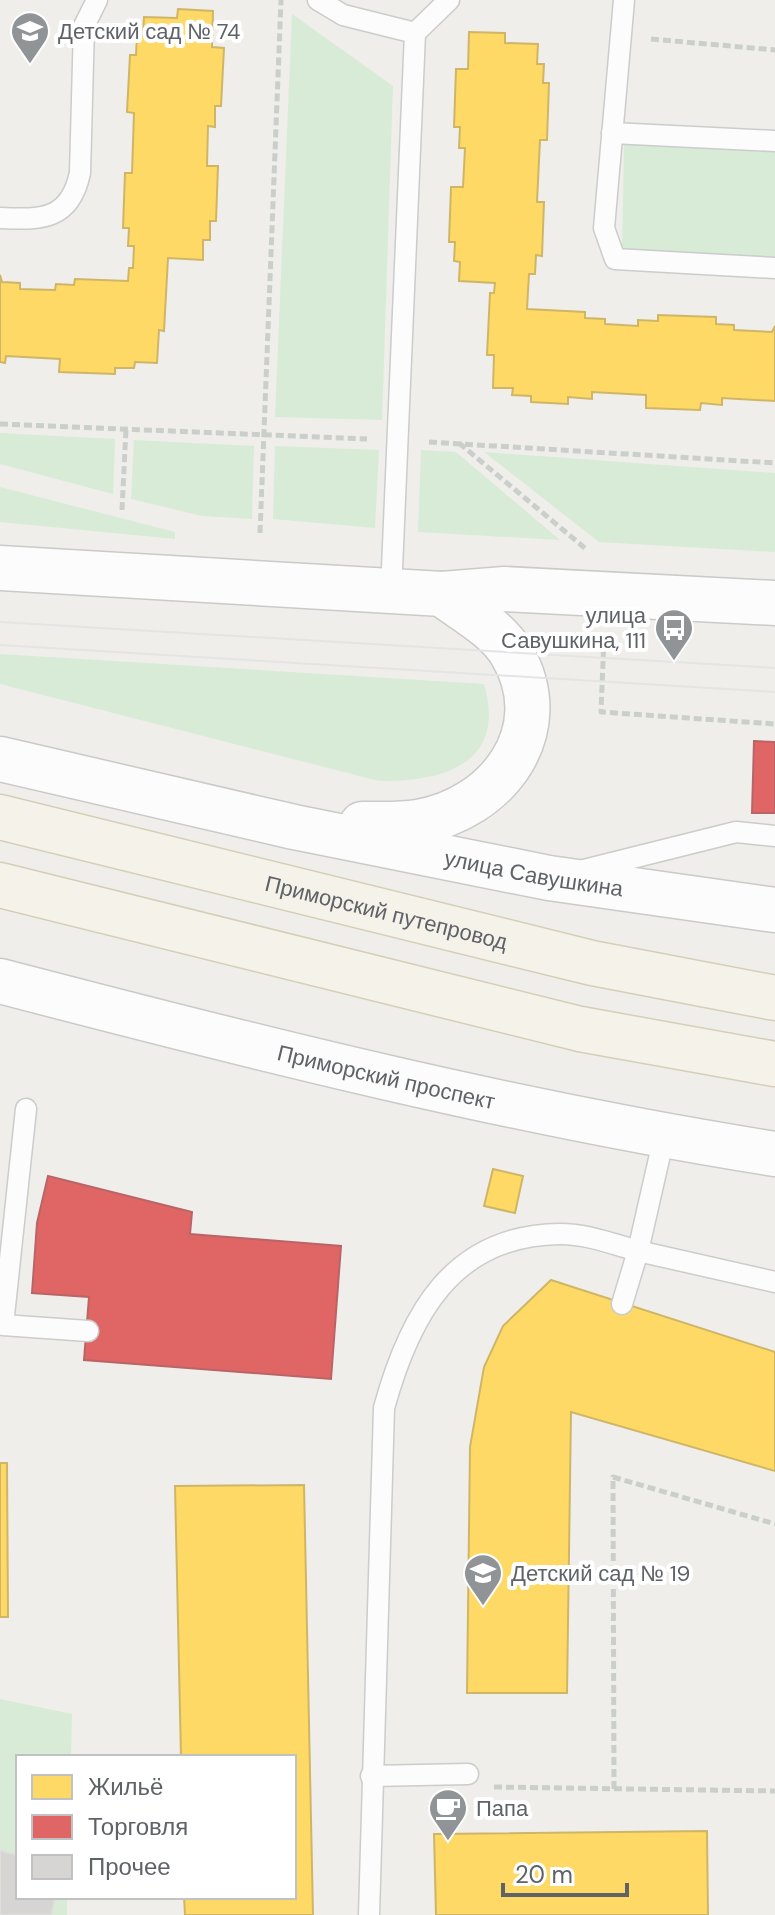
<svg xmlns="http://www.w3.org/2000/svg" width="775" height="1915" font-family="'DM Sans',sans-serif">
<rect width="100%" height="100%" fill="#efeeea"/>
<g fill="#d8ebd6">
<polygon points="292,14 393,86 382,420 275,417"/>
<polygon points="624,144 775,151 775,258 622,250"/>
<polygon points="0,433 115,439 113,494 0,464"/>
<polygon points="134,440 254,446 252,519 202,516 131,499"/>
<polygon points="275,446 379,450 375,528 273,519"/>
<polygon points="421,450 456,452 560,540 418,532"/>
<polygon points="484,452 775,473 775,552 599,542"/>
<polygon points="0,487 175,532 175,539 0,522"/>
<path d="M0,654l484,30c23,79 -40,98 -105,97l-379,-97z"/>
<polygon points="0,1699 72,1714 71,1757 18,1757 18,1897 67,1897 67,1915 0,1915"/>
</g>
<g fill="#ffd966" stroke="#cfb667" stroke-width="2">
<polygon points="178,9 213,11 212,47 224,48 221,106 215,106 215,127 208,126 207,166 218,166 216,221 210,221 210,240 203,240 203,260 168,258 164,331 159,330 157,363 135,362 134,368 115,368 115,374 59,372 60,359 6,356 5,363 0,362 0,275 2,282 20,283 20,289 55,290 56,284 74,285 75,279 128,281 129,268 133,268 134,246 128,246 129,228 123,228 125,173 132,173 134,113 127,112 130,55 136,55 137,36 143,36 144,17 177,18"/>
<polygon points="469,32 505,33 505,43 538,44 537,64 544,64 543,83 549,83 547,140 540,140 537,202 544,202 542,256 536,255 535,274 529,274 527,309 585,312 585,318 605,319 605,324 638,326 638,320 658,321 658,315 716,317 716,324 734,325 734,330 772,332 775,326 775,401 722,398 722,405 701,403 700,410 646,408 646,395 592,392 592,399 568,397 568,404 531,402 531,396 512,395 513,388 493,388 494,355 487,355 490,293 494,293 495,283 459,281 460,262 454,261 455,242 449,242 451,187 463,187 465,148 459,148 460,127 454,127 456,69 468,69"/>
<polygon points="493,1169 523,1176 515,1213 484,1206"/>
<polygon points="551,1280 775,1352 775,1471 571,1412 567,1693 467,1693 470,1447 484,1367 503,1326"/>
<polygon points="0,1463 7,1463 8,1617 0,1617"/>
<polygon points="304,1485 313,1915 185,1915 184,1897 294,1897 294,1757 181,1757 175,1486"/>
<polygon points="707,1831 708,1915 436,1915 434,1834"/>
</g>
<g fill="#e06666" stroke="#b96567" stroke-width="2">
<polygon points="754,741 775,742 775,813 752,813"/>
<polygon points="48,1176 192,1212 190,1234 341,1246 331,1379 84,1360 89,1297 32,1293 37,1223"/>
</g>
<polygon fill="#d6d5d3" stroke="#deddd9" stroke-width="2" points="0,1851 18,1855 18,1897 55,1897 51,1915 0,1915"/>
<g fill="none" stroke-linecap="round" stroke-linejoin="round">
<g stroke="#cbcccc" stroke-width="23">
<g id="lane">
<polyline points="318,0 343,15 415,33 391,592"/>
<polyline points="624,0 604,228 615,259 775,268"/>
<polyline points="415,33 449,0"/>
<polyline points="612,133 775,141"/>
<path d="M0,218c42,2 70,2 80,-45l4,-147 13,-26"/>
<polyline points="584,870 736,832 775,836"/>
<polyline points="26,1109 3,1325 88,1331"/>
<polyline points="622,1304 638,1251 775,1282"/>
<polyline points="371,1776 468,1774"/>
<path d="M369,1915l15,-507c25,-91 67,-173 176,-174 27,0 53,10 78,17l26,-114"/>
</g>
</g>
<g stroke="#cacacb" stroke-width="47">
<g id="secondary">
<polyline points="0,568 442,594 505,589 775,603"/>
<path id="s1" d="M0,759l294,68 255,51 226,32"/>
<path d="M362,824c18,0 38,1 56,-2 79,-13 139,-91 94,-168 -14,-25 -47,-43 -70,-60"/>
<path id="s2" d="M0,981c256,67 514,132 775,173"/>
</g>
</g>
<g stroke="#d7ceb8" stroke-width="47">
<g id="primary">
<path id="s3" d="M0,817l592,146 183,35"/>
<polyline points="0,885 580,1029 775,1064"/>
</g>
</g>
<g stroke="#cacfcc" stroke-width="5" stroke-dasharray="8 4" stroke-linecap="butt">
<polyline points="651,39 775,50"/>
<polyline points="0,424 367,439"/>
<polyline points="429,442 775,463"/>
<polyline points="459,443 586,549"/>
<polyline points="122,510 126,429"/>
<polyline points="260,533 281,0"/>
<polyline points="604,637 601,712 775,724"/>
<polyline points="494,1787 775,1791"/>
<polyline points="614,1789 613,1477 775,1524"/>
</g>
<use href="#lane" stroke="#fdfcfc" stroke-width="20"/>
<use href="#secondary" stroke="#fdfcfc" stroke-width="44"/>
<use href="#primary" stroke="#f4f2e9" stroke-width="44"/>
<g stroke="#e4e4e4" stroke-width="2">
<polyline points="0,622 775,668"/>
<polyline points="0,645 775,692"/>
</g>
</g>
<defs>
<g id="school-pin" transform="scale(2)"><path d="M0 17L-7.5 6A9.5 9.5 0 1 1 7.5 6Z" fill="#919496" stroke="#fff"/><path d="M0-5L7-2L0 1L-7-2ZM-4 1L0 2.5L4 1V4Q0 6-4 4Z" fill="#fff"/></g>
<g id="bus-pin" transform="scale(2)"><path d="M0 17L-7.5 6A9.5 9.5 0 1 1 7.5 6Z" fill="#919496" stroke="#fff"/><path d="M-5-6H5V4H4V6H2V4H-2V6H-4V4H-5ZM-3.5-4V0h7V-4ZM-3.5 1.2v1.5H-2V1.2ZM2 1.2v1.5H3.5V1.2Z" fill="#fff"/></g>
<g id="cafe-pin" transform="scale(2)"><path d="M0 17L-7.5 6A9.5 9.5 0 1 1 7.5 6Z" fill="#919496" stroke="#fff"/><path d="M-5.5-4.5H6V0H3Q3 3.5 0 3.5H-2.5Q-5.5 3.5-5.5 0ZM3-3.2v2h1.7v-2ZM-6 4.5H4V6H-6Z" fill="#fff"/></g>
</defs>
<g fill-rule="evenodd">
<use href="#school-pin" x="30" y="31"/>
<use href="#bus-pin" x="674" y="628"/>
<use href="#school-pin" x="483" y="1573"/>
<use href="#cafe-pin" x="448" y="1808"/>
</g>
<g text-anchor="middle" stroke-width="8" stroke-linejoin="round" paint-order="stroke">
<g font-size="22" fill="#5f6368" stroke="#fff" text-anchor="start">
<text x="58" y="39">Детский сад № 74</text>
<text x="646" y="623" text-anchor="end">улица<tspan x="646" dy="25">Савушкина, 111</tspan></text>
<text x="511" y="1581">Детский сад № 19</text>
<text x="476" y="1816">Папа</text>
</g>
<g font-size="22" fill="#5f6368" stroke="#fff">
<text dy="8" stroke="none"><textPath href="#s1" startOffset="546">улица Савушкина</textPath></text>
<text dy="8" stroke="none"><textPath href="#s3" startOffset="398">Приморский путепровод</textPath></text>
<text dy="8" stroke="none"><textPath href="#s2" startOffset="398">Приморский проспект</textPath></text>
</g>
</g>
<rect x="16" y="1755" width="280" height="144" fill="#ffffff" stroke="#bfc1c3" stroke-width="2"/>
<rect x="32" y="1775" width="40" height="24" fill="#ffd966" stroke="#bfc1c3" stroke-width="2"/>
<text x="88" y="1795" font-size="24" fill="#5f6368">Жильё</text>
<rect x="32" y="1815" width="40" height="24" fill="#e06666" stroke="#bfc1c3" stroke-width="2"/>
<text x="88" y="1835" font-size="24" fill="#5f6368">Торговля</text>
<rect x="32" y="1855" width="40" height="24" fill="#d6d5d3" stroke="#bfc1c3" stroke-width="2"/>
<text x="88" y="1875" font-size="24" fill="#5f6368">Прочее</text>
<path d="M503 1883v12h124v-12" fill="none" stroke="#5f6368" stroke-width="4"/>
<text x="515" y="1883" font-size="24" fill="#5f6368" stroke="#ffffff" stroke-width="6" paint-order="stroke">20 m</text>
</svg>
